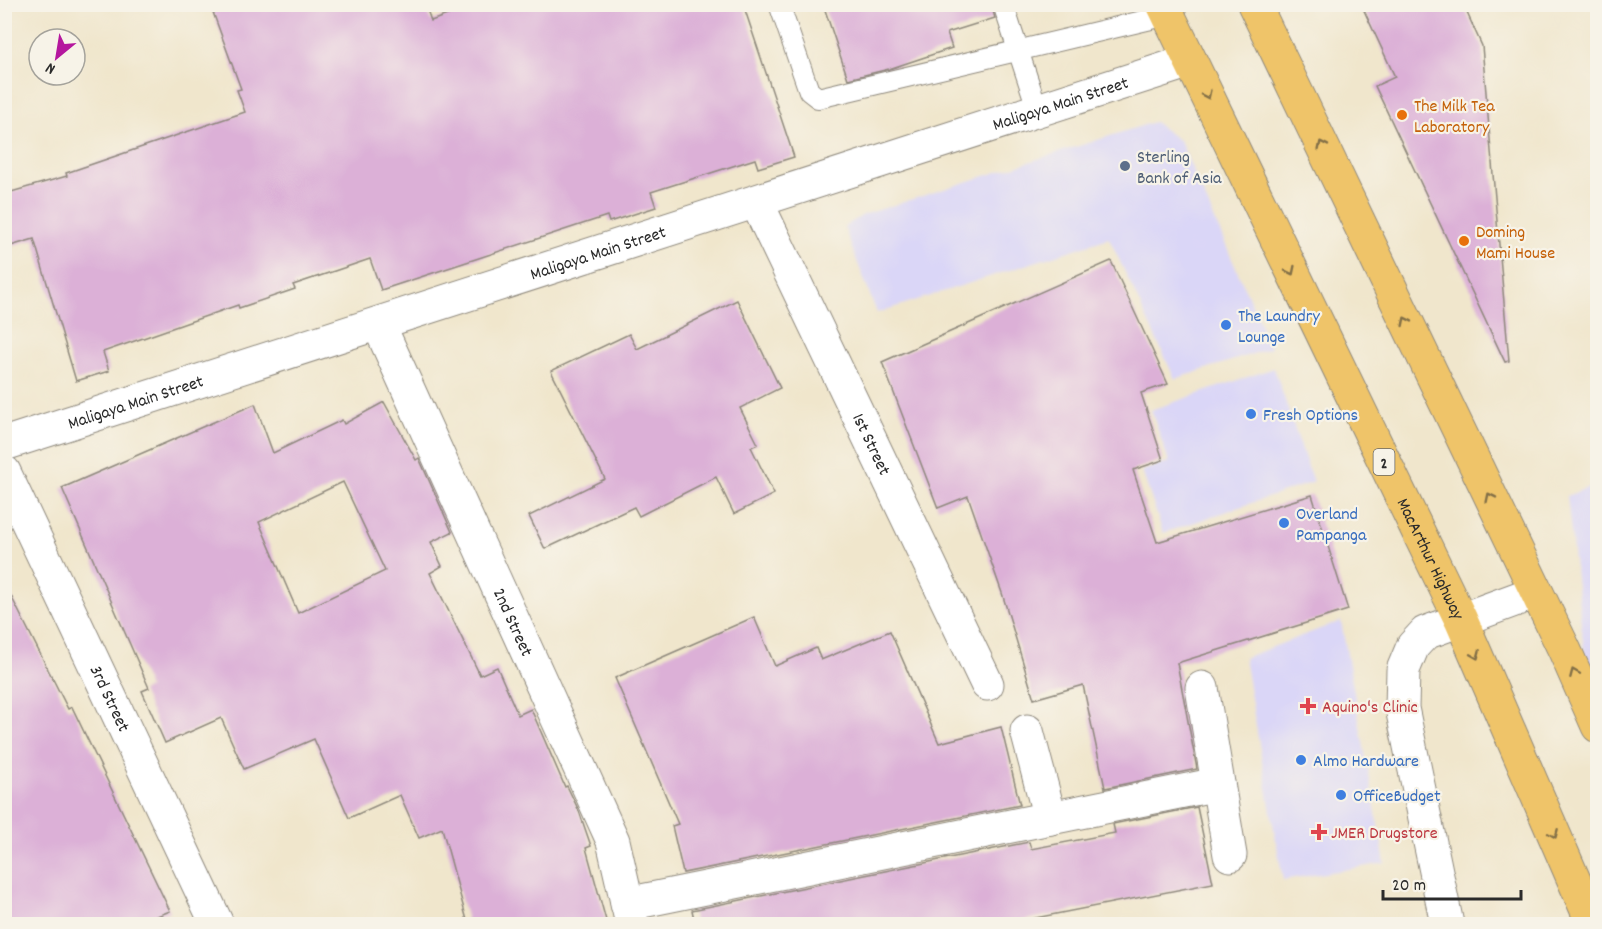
<svg xmlns="http://www.w3.org/2000/svg" width="1602" height="929" font-family="Dekko,sans-serif">
<rect width="100%" height="100%" fill="#f7f3e8"/>
<filter id="ink" filterUnits="userSpaceOnUse"><feTurbulence type="fractalNoise" baseFrequency=".0167" numOctaves="2"/><feDisplacementMap in="SourceGraphic" scale="12" xChannelSelector="R" yChannelSelector="G"/><feConvolveMatrix kernelMatrix="1 2 1 2 8 2 1 2 1" color-interpolation-filters="sRGB"/></filter>
<filter id="wash" filterUnits="userSpaceOnUse"><feTurbulence type="fractalNoise" baseFrequency=".008" numOctaves="4" result="noise"/><feDisplacementMap in="SourceGraphic" scale="24" xChannelSelector="R" yChannelSelector="G"/><feGaussianBlur stdDeviation="1.35" result="paint"/><feColorMatrix in="noise" values="0 0 0 0 0 0 0 0 0 0 0 0 0 0 0 0 0 1.4 0 .05"/><feComposite in="paint" operator="in"/></filter>
<g filter="url(#wash)">
<rect width="100%" height="100%" fill="#f0e6cc"/>
<g fill="#dad6f7">
<polygon points="1154,122 1180,141 1271,348 1175,379 1109,238 877,313 844,227 863,215"/>
<polygon points="1274,368 1313,482 1163,533 1142,471 1169,462 1151,410"/>
<polygon points="1597,484 1597,692 1586,669 1567,496"/>
<polygon points="1341,621 1385,863 1283,880 1244,658"/>
</g>
<g id="blocks">
<g fill="#dcb0d7" fill-rule="evenodd">
<polygon points="210,4 425,4 431,21 477,4 743,4 794,157 758,168 755,159 651,192 656,207 609,222 607,216 381,290 370,259 293,285 295,289 239,308 238,305 103,352 109,371 76,381 34,239 4,248 4,194 67,176 66,173 245,112 237,90 241,89"/>
<polygon points="823,4 991,4 995,18 947,33 952,48 889,69 848,79"/>
<polygon points="1361,4 1463,4 1482,46 1509,361 1505,362 1375,86 1395,77"/>
<polygon points="1111,261 1168,384 1141,393 1163,460 1133,470 1157,542 1312,495 1348,610 1177,663 1197,769 1105,788 1083,685 1034,699 1002,593 968,496 938,508 882,362"/>
<polygon points="737,300 780,388 740,408 758,444 751,447 774,494 734,514 716,477 639,516 634,507 545,549 529,516 605,479 551,371 629,334 637,349"/>
<path d="M384,402l32,58 3,-2 33,74 -21,10 11,24 -12,7 50,102 17,-8 21,48 13,-6 34,78 2,-1 12,25 12,35 -5,2 21,76h-139l-26,-96 -23,10 -19,-43 -51,23 -35,-79 -70,30 -23,-51 -56,25 -23,-52 7,-3 -87,-200 193,-84 18,49 69,-33 2,4zM343,482l42,89 -87,42 -39,-91z"/>
<polygon points="4,582 68,709 72,707 170,911 137,924 4,924"/>
<polygon points="754,617 775,666 816,648 821,660 890,631 939,743 1001,727 1020,805 683,873 672,826 678,824 615,678"/>
<polygon points="1197,807 1213,883 1005,924 695,924 692,910 1029,842 1031,849 1115,833 1113,824"/>
</g>
</g>
</g>
<g filter="url(#ink)">
<use href="#blocks" fill-opacity="0" stroke="#8e887c" stroke-width="1.5"/>
<g fill="none" stroke-linecap="round" stroke-linejoin="round">
<g stroke="#8e887c" stroke-width="22">
<g id="lane">
<polyline points="779,4 809,91 818,98 1168,15"/>
<polyline points="1003,4 1038,111"/>
</g>
</g>
<g stroke="#8e887c" stroke-width="35">
<g id="street">
<path id="s1" d="M757,203l230,481"/>
<path id="s2" d="M379,325l234,516 19,83"/>
<path id="s3" d="M4,444l1186,-383"/>
<path id="s4" d="M4,472l213,452"/>
<polyline points="1202,688 1230,855"/>
<polyline points="1027,731 1050,818"/>
<polyline points="627,904 1218,784"/>
<polyline points="1447,924 1402,708 1403,670 1413,646 1425,633 1536,592"/>
</g>
</g>
<g stroke="#8e887c" stroke-width="35">
<g id="highway">
<path id="s5" d="M1163,4l298,616 132,304"/>
<polyline points="1254,4 1565,651 1598,726"/>
</g>
</g>
<use href="#lane" stroke="#fff" stroke-width="20"/>
<use href="#street" stroke="#fff" stroke-width="33"/>
<use href="#highway" stroke="#efc469" stroke-width="33"/>
</g>
<defs><path id="oneway-chevron" d="M-2-3.5L2.5 0L-2 3.5" fill="none" stroke-width="1.6" stroke-linecap="round" stroke-linejoin="round" transform="scale(1.5)"/></defs>
<g stroke="#837047">
<use href="#oneway-chevron" transform="translate(1207 95) rotate(65)"/>
<use href="#oneway-chevron" transform="translate(1322 145) rotate(-116)"/>
<use href="#oneway-chevron" transform="translate(1291 271) rotate(64)"/>
<use href="#oneway-chevron" transform="translate(1406 321) rotate(-116)"/>
<use href="#oneway-chevron" transform="translate(1490 497) rotate(-116)"/>
<use href="#oneway-chevron" transform="translate(1476 655) rotate(67)"/>
<use href="#oneway-chevron" transform="translate(1574 673) rotate(-113)"/>
<use href="#oneway-chevron" transform="translate(1554 834) rotate(67)"/>
</g>
</g>
<g fill="#e8710a" stroke="#f7f3e8" stroke-width="2">
<circle cx="1402" cy="115" r="6"/>
<circle cx="1464" cy="241" r="6"/>
</g>
<circle fill="#5c6f8a" stroke="#f7f3e8" stroke-width="2" cx="1125" cy="166" r="6"/>
<g fill="#3f7fe0" stroke="#f7f3e8" stroke-width="2">
<circle cx="1226" cy="325" r="6"/>
<circle cx="1251" cy="414" r="6"/>
<circle cx="1284" cy="523" r="6"/>
<circle cx="1301" cy="760" r="6"/>
<circle cx="1341" cy="795" r="6"/>
</g>
<g fill="#e0444e" stroke="#f7f3e8" stroke-width="2">
<path d="M1305 697h6v6h6v6h-6v6h-6v-6h-6v-6h6z"/>
<path d="M1316 823h6v6h6v6h-6v6h-6v-6h-6v-6h6z"/>
</g>
<g text-anchor="middle" stroke-width="4.5" stroke-linejoin="round" paint-order="stroke">
<rect fill="#f7f3e8" stroke="#686764" stroke-width="1.5" x="1373.5" y="449" width="21" height="26" rx="4.5"/>
<g font-size="16" font-weight="bold" fill="#2b2b2b">
<text x="1384" y="468">2</text>
</g>
<g font-size="18" fill="#2b2b2b" stroke="#f7f3e8">
<text dy="6" stroke="none"><textPath href="#s3" startOffset="1110">Maligaya Main Street</textPath></text>
<text dy="6" stroke="none"><textPath href="#s3" startOffset="624">Maligaya Main Street</textPath></text>
<text dy="6" stroke="none"><textPath href="#s3" startOffset="138">Maligaya Main Street</textPath></text>
<text dy="6" stroke="none"><textPath href="#s1" startOffset="267">1st Street</textPath></text>
<text dy="6" stroke="none"><textPath href="#s5" startOffset="616">MacArthur Highway</textPath></text>
<text dy="6" stroke="none"><textPath href="#s2" startOffset="326">2nd Street</textPath></text>
<text dy="6" stroke="none"><textPath href="#s4" startOffset="250">3rd Street</textPath></text>
</g>
<g font-size="18" fill="#c56008" stroke="#f7f3e8" text-anchor="start">
<text x="1414" y="111">The Milk Tea<tspan x="1414" dy="21">Laboratory</tspan></text>
<text x="1476" y="237">Doming<tspan x="1476" dy="21">Mami House</tspan></text>
</g>
<g font-size="18" fill="#4e5e75" stroke="#f7f3e8" text-anchor="start">
<text x="1137" y="162">Sterling<tspan x="1137" dy="21">Bank of Asia</tspan></text>
</g>
<g font-size="18" fill="#366cbe" stroke="#f7f3e8" text-anchor="start">
<text x="1238" y="321">The Laundry<tspan x="1238" dy="21">Lounge</tspan></text>
<text x="1263" y="420">Fresh Options</text>
<text x="1296" y="519">Overland<tspan x="1296" dy="21">Pampanga</tspan></text>
<text x="1313" y="766">Almo Hardware</text>
<text x="1353" y="801">OfficeBudget</text>
</g>
<g font-size="18" fill="#be3a42" stroke="#f7f3e8" text-anchor="start">
<text x="1322" y="712">Aquino's Clinic</text>
<text x="1331" y="838">JMER Drugstore</text>
</g>
</g>
<rect width="1602" height="929" fill="none" stroke="#f7f3e8" stroke-width="24"/>
<g transform="translate(57 57) rotate(210)"><circle r="28" fill="#f7f3e8" stroke="#a5a39c" stroke-width="1.5"/>
<path d="M0-4.5L10 22L0 15L-10 22Z" fill="#b5179e"/>
<text y="-9" font-size="16" font-weight="bold" text-anchor="middle" fill="#2b2b2b">N</text>
</g>
<path d="M1383 890v9h138v-9" fill="none" stroke="#2b2b2b" stroke-width="3"/>
<text x="1392" y="890" font-size="18" fill="#2b2b2b" stroke="#f7f3e8" stroke-width="4.5" paint-order="stroke">20 m</text>
</svg>
